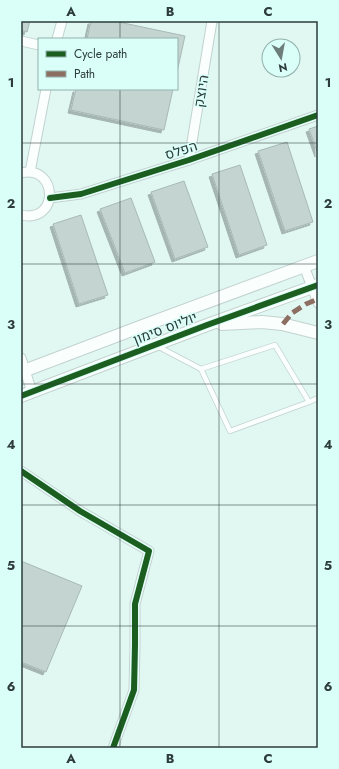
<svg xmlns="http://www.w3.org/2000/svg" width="339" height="769" font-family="Jost,Heebo,sans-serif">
<defs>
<filter id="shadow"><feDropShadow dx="-3" dy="3" stdDeviation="0" flood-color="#0004"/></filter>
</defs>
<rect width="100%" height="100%" fill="#e1f7f2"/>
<g fill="#c4d4d1" stroke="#a8b9b6" filter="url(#shadow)">
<polygon points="21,21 30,21 27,32 21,30"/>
<polygon points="91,21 114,21 185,36 177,72 177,39 87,39"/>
<polygon points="76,89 173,89 164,130 71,110"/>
<polygon points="318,126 318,154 309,129"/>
<polygon points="287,142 313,222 285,231 258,151"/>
<polygon points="240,165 267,245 239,255 212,174"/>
<polygon points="184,181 208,247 175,259 151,192"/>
<polygon points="131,198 155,262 125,273 100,209"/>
<polygon points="81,215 108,295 79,304 53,224"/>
<polygon points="21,561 82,586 46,672 21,662"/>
</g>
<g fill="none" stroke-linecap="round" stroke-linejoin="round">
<g stroke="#c2d3cf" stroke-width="6">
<g id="service">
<polyline points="157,346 201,369 275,345 309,402"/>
<polyline points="201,369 230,431 309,402 318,398"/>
</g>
</g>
<g stroke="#c2d3cf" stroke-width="11">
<g id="minor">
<polyline points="57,39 62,21"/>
<polyline points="21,41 39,45"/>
<polyline points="189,160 212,21"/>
<polyline points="30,172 46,89"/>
<path d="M21,173c37,-9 39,51 0,42"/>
<polyline points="50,198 81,194 189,160 318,115"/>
<polyline points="304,266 318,303"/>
<polyline points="21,358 32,392"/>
<polyline points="21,471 80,511 149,551 135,604 135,645 134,690 113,748"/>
</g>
</g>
<g stroke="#c2d3cf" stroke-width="14">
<g id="tertiary">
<polyline points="222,324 262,322 282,324 318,333"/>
<polyline points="21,372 145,325 318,261"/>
<polyline points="21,396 207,325 318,285"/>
</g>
</g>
<use href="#service" stroke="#fafefd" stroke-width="4.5"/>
<use href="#minor" stroke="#fafefd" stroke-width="9"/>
<use href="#tertiary" stroke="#fafefd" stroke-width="12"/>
<polyline stroke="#8d6e63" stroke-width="5" stroke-dasharray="10 5" stroke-linecap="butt" points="283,324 292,313 306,304 318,299"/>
<g stroke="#d9fff8" stroke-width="8">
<g id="cycleway">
<polyline points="50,198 81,194 189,160 318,115"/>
<polyline points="21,396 207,325 318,285"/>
<polyline points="21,471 80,511 149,551 135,604 135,645 134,690 113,748"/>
</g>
</g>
<use href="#cycleway" stroke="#1b5e20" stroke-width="6"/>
</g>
<path fill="none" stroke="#2d3c3a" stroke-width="1" stroke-opacity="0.55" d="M120,21v18M219,21v727M120,89v659M21,143h297M21,264h297M21,384h297M21,505h297M21,626h297"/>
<g text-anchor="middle" stroke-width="3" stroke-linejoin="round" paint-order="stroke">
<g font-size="14" fill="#2d3c3a" stroke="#d9fff8">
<text transform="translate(201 91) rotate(-81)" y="5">היוצק</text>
<text transform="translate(181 150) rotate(-18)" y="5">הפלס</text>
<text transform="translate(165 328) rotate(-21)" y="5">יוליוס סימון</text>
</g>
</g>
<rect width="339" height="769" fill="none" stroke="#d9fff8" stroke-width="44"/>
<rect x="38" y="38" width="140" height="52" fill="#d9fff8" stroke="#94b1ac"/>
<rect x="46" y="51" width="20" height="6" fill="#1b5e20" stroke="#94b1ac"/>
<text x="74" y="58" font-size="12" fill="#2d3c3a">Cycle path</text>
<rect x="46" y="71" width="20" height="6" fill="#8d6e63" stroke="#94b1ac"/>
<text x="74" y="78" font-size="12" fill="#2d3c3a">Path</text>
<g transform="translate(281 58) rotate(169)"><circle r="19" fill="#d9fff8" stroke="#94b1ac"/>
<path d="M0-3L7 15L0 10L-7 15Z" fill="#6c7d7a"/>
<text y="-6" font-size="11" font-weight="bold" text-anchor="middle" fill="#2d3c3a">N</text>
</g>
<rect x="22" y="22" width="295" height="725" fill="none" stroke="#2d3c3a" stroke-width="1.5"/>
<g font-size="13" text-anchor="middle" font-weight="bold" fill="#2d3c3a">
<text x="71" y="16">A</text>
<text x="170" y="16">B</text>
<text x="268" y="16">C</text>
<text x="11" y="87">1</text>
<text x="328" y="87">1</text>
<text x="11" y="208">2</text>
<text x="328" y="208">2</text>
<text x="11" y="329">3</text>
<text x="328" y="329">3</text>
<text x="11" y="449">4</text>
<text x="328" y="449">4</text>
<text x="11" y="570">5</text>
<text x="328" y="570">5</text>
<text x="11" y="691">6</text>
<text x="328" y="691">6</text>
<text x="71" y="763">A</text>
<text x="170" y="763">B</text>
<text x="268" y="763">C</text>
</g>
</svg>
